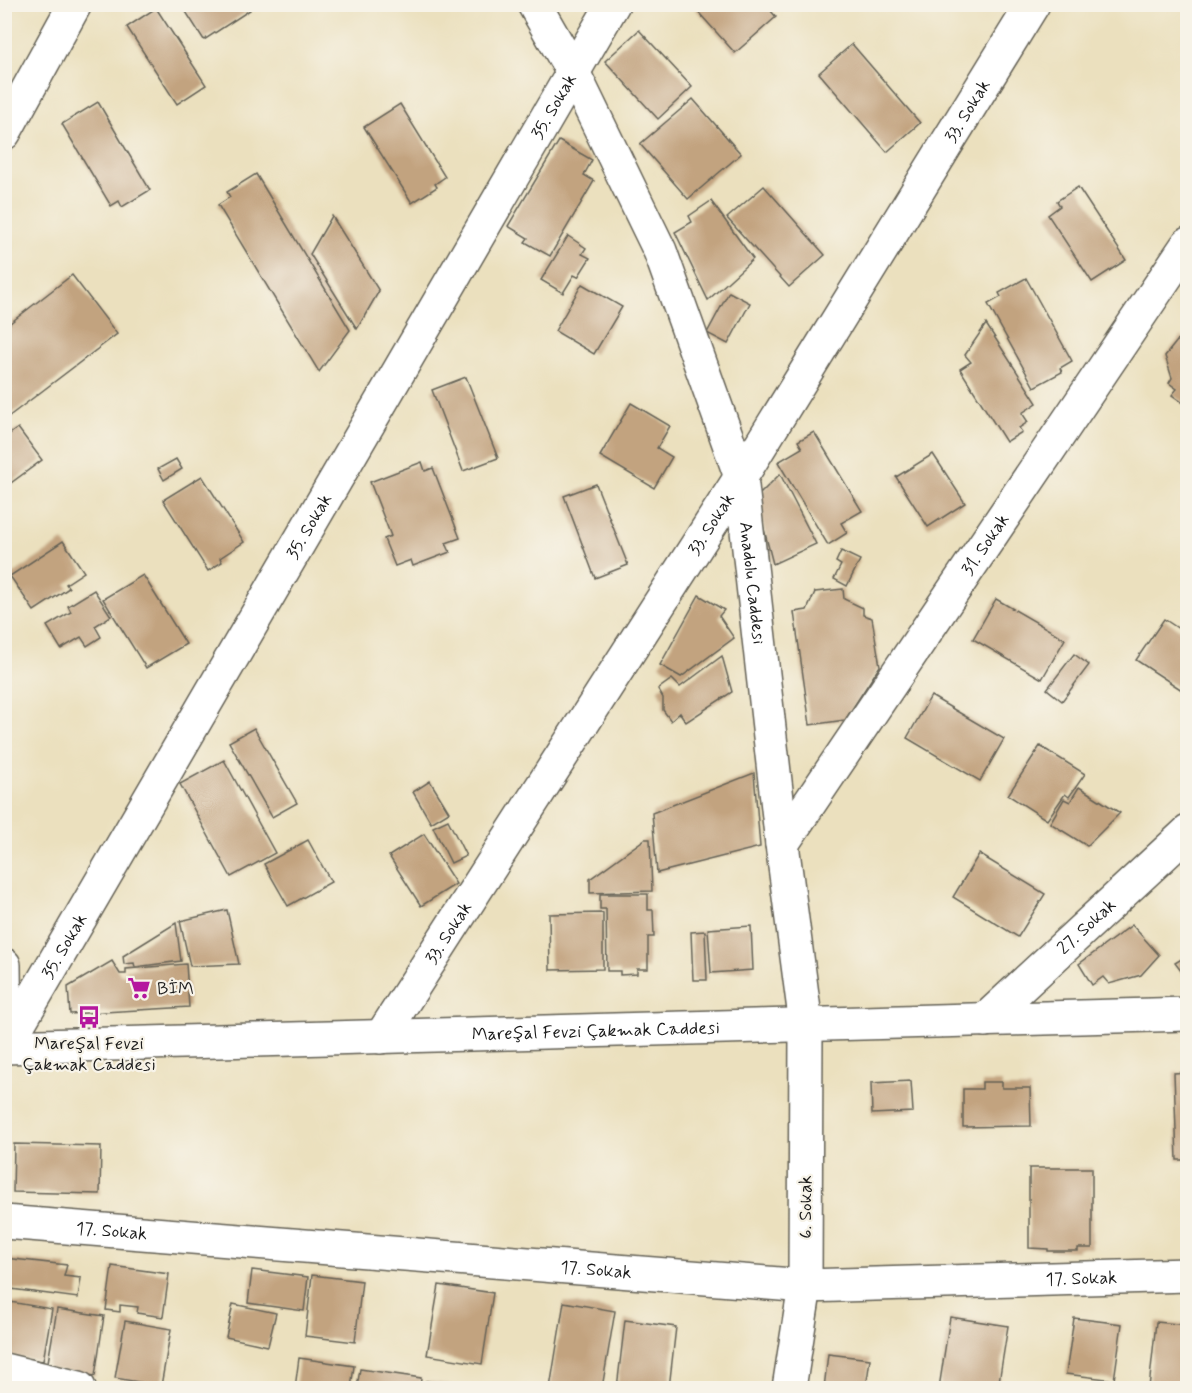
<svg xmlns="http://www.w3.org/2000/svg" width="1192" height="1393" font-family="Mynerve,sans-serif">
<rect width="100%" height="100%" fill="#f7f3e8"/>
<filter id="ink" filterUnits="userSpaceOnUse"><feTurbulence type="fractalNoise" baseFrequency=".0167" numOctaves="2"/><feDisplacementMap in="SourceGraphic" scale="12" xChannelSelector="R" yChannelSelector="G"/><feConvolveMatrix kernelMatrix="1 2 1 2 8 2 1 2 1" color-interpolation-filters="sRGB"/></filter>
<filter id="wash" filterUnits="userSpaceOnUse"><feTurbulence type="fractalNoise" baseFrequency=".008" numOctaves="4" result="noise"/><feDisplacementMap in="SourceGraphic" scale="24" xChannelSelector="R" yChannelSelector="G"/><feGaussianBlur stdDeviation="1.35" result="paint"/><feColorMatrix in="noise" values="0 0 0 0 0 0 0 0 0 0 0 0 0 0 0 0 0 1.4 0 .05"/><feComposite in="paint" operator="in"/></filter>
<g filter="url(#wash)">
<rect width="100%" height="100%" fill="#ebe0be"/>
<g id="blocks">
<g fill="#c2a37f">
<polygon points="181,4 246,4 250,10 204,40"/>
<polygon points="691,4 765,4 776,17 735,53"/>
<polygon points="156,8 206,85 177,104 127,27"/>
<polygon points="639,30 692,87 658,119 605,61"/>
<polygon points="852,44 920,123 887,152 819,73"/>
<polygon points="693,99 741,154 688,199 640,144"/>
<polygon points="98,102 150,190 122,207 119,201 111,206 62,124"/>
<polygon points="400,104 445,177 435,184 437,187 412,203 364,127"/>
<polygon points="559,141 592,160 584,175 594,181 550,256 525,242 528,238 508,226"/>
<polygon points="256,174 350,330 319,372 218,205 230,197 227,192"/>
<polygon points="764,186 825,255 789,287 727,218"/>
<polygon points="1078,187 1126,260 1092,282 1048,215 1060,206 1057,201"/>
<polygon points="711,201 753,259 708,300 675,232 692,222 689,216"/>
<polygon points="332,216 379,291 357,329 310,254"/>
<polygon points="568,236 586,248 582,254 590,258 578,277 574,275 563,293 541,280"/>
<polygon points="72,275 117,334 8,417 5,412 5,327"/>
<polygon points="1026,278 1072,361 1060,368 1062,372 1034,387 988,304 1001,297 999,293"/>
<polygon points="582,284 622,307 594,354 555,331"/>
<polygon points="729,292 750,303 728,344 707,333"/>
<polygon points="986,324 1037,403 1022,413 1028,422 1019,428 1022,432 1006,442 960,369 971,362 965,355"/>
<polygon points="1181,336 1188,342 1188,406 1172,395 1177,389 1169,383 1172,378 1165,356"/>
<polygon points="466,377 498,458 463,471 432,390"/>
<polygon points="631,403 670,426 657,448 672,457 654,488 600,456"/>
<polygon points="18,428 42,460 4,488 4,438"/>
<polygon points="814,432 862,511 841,523 847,533 828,545 778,462 802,448 798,441"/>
<polygon points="933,454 965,503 928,527 896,477"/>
<polygon points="176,459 182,469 164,480 158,469"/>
<polygon points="422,462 425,471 433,468 460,538 446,543 450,552 413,566 411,560 395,566 384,539 391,536 370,482"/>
<polygon points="780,474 816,544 773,564 756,498"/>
<polygon points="202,476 244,542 220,558 222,562 208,571 163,500"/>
<polygon points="596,484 628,565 595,578 564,496"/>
<polygon points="63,541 84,572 66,584 69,588 34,611 10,576"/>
<polygon points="841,551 860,560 847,586 834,579 841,565 836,562"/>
<polygon points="143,575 186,644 146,668 103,599"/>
<polygon points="843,589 844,599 863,608 863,615 872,618 880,666 845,720 810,725 794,612 807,610 815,592"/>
<polygon points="94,590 111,616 95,626 101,637 87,646 81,637 61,649 47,626 71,612 68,606"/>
<polygon points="699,595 724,610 719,616 734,638 681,677 660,665"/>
<polygon points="996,599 1065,639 1042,679 973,639"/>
<polygon points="1164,619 1188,635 1188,694 1136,660"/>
<polygon points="1074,654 1089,665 1062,701 1047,689"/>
<polygon points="722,656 732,692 686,722 680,713 671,721 663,710 663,698 658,689 672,679 680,687"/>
<polygon points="931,696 1004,739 980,781 907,738"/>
<polygon points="254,728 297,803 272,817 229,742"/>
<polygon points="1040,746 1085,774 1069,797 1065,794 1047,820 1008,795"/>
<polygon points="224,760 275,853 231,877 180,784"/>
<polygon points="754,773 760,847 657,873 652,813"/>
<polygon points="430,781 449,812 431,823 413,792"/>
<polygon points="1079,787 1120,813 1087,846 1050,823 1064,799 1070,802"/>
<polygon points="448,820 466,856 451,863 433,827"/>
<polygon points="424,834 456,884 421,906 389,856"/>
<polygon points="645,839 650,839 652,891 590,893 590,879"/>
<polygon points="308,840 331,882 288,906 264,864"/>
<polygon points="979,854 1045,894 1018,937 953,897"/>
<polygon points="600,894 648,894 648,910 653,910 654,937 648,937 648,969 637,969 637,974 620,975 620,971 607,971 606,909 600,909"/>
<polygon points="227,910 239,964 190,966 180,921"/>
<polygon points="603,913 603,969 550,970 549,914"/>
<polygon points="176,923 181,961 135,967 134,963 124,964 123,956"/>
<polygon points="1132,925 1159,955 1141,975 1109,984 1103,977 1092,985 1079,964"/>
<polygon points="751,926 753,970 711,973 708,929"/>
<polygon points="705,931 707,980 693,980 691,932"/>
<polygon points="1188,955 1188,980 1175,963"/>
<polygon points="112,961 120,974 126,974 126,969 186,964 189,1007 70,1014 68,987"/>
<polygon points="1188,1072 1188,1160 1177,1160 1174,1073"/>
<polygon points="911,1081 913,1112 872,1114 871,1083"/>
<polygon points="982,1082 1002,1082 1002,1088 1030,1088 1031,1126 963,1127 963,1089 982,1089"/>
<polygon points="14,1144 101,1146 100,1194 13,1192"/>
<polygon points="1029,1168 1092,1168 1092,1248 1078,1248 1078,1251 1048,1251 1048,1249 1029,1248"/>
<polygon points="4,1258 67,1265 64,1276 81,1278 78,1298 4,1288"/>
<polygon points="112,1266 169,1274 163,1317 137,1313 138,1307 120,1305 120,1312 106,1310"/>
<polygon points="252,1270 308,1277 304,1311 248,1303"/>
<polygon points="312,1275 362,1281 355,1342 305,1336"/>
<polygon points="439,1285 493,1293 482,1364 427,1355"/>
<polygon points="4,1301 52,1309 43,1361 4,1355"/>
<polygon points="564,1302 615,1311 602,1388 550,1388"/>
<polygon points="233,1304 276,1313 268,1346 226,1337"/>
<polygon points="57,1309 104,1316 95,1376 47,1368"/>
<polygon points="950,1317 1008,1326 998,1388 939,1388"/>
<polygon points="1074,1318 1122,1324 1114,1380 1066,1374"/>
<polygon points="625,1320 676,1327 669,1388 617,1388"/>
<polygon points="125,1321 171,1329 161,1386 115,1378"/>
<polygon points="1156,1322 1188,1325 1188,1388 1149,1388"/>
<polygon points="828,1354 870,1359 866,1388 824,1388"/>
<polygon points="299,1358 354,1366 351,1388 295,1388"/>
<polygon points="360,1369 421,1378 420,1388 357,1388"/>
<polygon points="426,1381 462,1387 462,1388 425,1388"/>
</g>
</g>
</g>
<g filter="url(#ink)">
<use href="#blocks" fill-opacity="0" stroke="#646155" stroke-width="1.5"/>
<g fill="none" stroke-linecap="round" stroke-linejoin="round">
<g stroke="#646155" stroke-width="36">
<g id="minor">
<path id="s1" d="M534,4l39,68 87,179 81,226 41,367 24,181 -1,261 -16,102"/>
<polyline points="4,133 75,4"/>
<path id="s2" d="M782,844l406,-600"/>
<polyline points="4,965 5,1047"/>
<path id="s3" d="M985,1020l203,-188"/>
<path id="s4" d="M381,1037l360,-560 292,-473"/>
<path id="s5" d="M4,1047l1184,-33"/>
<path id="s6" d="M5,1047l608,-1043"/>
<path id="s7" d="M4,1222l801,64 383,-11"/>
<polyline points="4,1370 79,1388"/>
</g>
</g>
<use href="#minor" stroke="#fff" stroke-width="33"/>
</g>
</g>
<defs>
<g id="supermarket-bare" transform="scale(1.8)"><path d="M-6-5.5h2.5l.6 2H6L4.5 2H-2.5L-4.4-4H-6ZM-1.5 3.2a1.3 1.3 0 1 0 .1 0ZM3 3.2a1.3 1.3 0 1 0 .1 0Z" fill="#b5179e" stroke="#f7f3e8" stroke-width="2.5" paint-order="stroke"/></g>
<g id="bus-bare" transform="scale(1.8)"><path d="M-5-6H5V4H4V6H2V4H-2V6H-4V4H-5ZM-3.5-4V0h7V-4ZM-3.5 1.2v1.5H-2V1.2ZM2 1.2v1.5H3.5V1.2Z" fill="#b5179e" stroke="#f7f3e8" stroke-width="2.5" paint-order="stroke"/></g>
</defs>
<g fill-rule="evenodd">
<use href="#supermarket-bare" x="139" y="988"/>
<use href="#bus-bare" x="89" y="1017"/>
</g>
<g text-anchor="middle" stroke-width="4.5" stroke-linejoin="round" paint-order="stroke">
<g font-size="18" fill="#1c1c1c" stroke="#f7f3e8">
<text dy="6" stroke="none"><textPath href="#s6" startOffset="1089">35. Sokak</textPath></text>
<text dy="6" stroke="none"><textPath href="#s4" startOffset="1096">33. Sokak</textPath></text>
<text dy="6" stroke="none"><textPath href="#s4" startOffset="610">33. Sokak</textPath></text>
<text dy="6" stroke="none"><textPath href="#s6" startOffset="603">35. Sokak</textPath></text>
<text dy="6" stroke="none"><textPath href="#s2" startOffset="362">31. Sokak</textPath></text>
<text dy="6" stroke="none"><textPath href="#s1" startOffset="624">Anadolu Caddesi</textPath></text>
<text dy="6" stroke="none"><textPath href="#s3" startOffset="138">27. Sokak</textPath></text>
<text dy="6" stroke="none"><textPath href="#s4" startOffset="124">33. Sokak</textPath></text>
<text dy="6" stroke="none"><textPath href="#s6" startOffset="117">35. Sokak</textPath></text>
<text dy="6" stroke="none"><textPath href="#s5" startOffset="592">Mareşal Fevzi Çakmak Caddesi</textPath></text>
<text transform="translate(805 1207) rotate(-90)" y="6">6. Sokak</text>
<text dy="6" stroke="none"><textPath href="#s7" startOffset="108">17. Sokak</textPath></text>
<text dy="6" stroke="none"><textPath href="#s7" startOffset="594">17. Sokak</textPath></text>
<text dy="6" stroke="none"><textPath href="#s7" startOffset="1080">17. Sokak</textPath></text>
</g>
<g font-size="18" fill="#1c1c1c" stroke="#f7f3e8" text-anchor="start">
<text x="157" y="994">BİM</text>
<text x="89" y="1049" text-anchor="middle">Mareşal Fevzi<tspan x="89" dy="21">Çakmak Caddesi</tspan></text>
</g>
</g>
<rect width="1192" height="1393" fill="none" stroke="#f7f3e8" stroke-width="24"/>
</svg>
